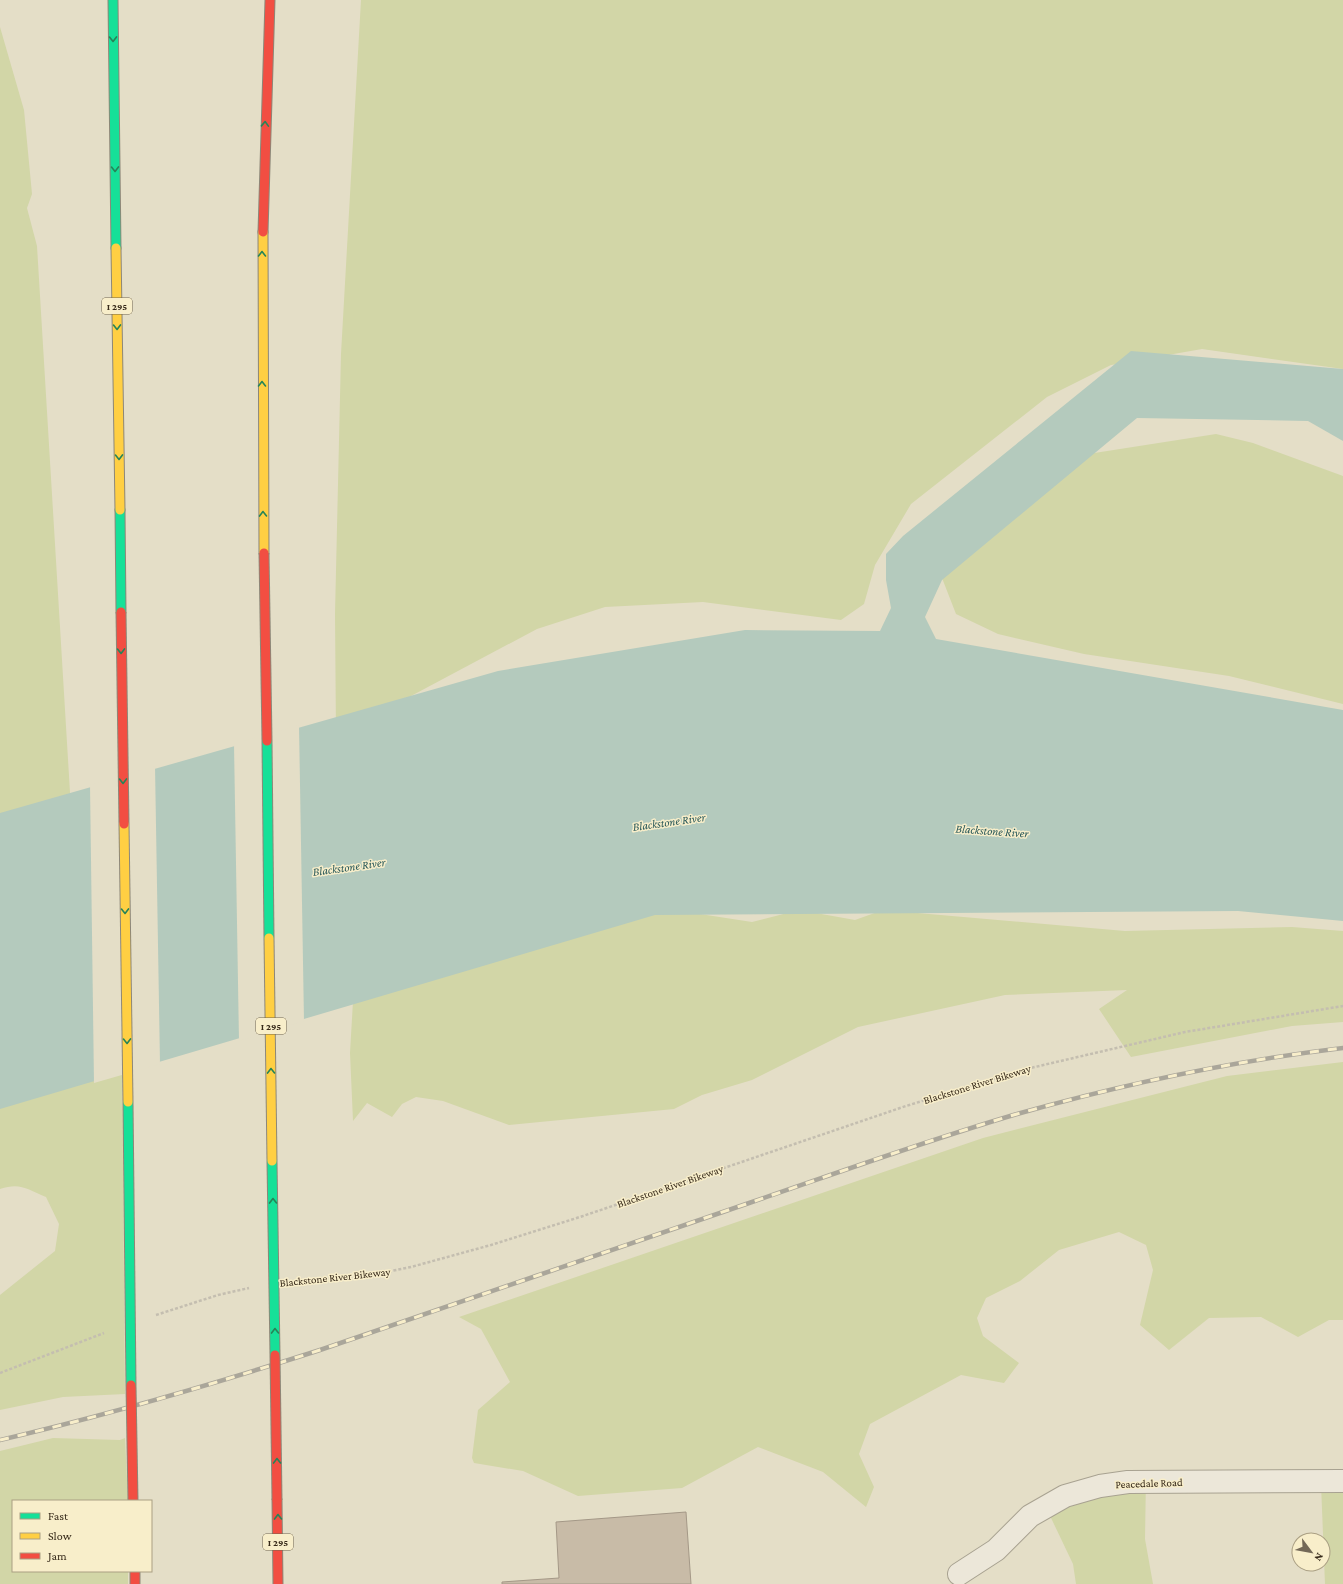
<svg xmlns="http://www.w3.org/2000/svg" width="1343" height="1584" font-family="'Crimson Pro',serif">
<rect width="100%" height="100%" fill="#e4dec7"/>
<g fill="#d2d6a7">
<polygon points="361,0 1343,0 1343,369 1202,349 1111,365 1047,397 911,504 875,565 864,604 841,620 703,602 605,607 537,629 336,736 335,614 341,354"/>
<polygon points="0,27 24,110 32,194 27,208 37,246 71,809 0,832"/>
<polygon points="1216,434 1253,443 1343,476 1343,704 1229,676 1084,654 998,634 956,614 942,578 1088,454"/>
<polygon points="661,908 752,922 799,910 855,920 883,910 1125,931 1292,927 1343,931 1343,1022 1292,1026 1131,1057 1099,1009 1127,990 1005,995 858,1027 752,1080 702,1095 674,1109 509,1125 443,1101 416,1097 402,1104 392,1117 367,1103 353,1121 350,1053 354,984"/>
<path d="M122,1051l3,343 -62,3 -63,13v-115l55,-44 4,-27 -13,-27c-19,-8 -26,-15 -46,-8v-87z"/>
<polygon points="1343,1062 1343,1320 1329,1320 1298,1337 1261,1317 1209,1318 1169,1350 1140,1325 1153,1270 1146,1245 1119,1232 1059,1250 1020,1281 986,1298 977,1318 983,1336 1019,1363 1004,1383 961,1375 870,1424 859,1454 874,1487 866,1507 823,1472 758,1447 682,1488 578,1496 523,1471 474,1463 472,1458 478,1410 510,1382 481,1329 459,1317 983,1138 1227,1076"/>
<polygon points="53,1438 120,1440 125,1438 128,1501 13,1501 13,1571 128,1571 128,1584 0,1584 0,1451"/>
<polygon points="1343,1473 1343,1584 1325,1584 1321,1484"/>
<polygon points="1146,1477 1145,1539 1153,1584 1076,1584 1073,1564 1042,1499 1055,1489 1081,1480"/>
</g>
<polygon fill="#b4cabd" points="1131,351 1343,369 1343,441 1308,421 1137,418 942,580 925,617 936,639 1343,710 1343,921 1238,911 655,915 0,1109 0,813 498,671 745,630 880,631 891,608 886,580 886,554 903,536"/>
<g fill="#e4dec7">
<polygon points="299,725 304,1021 239,1041 234,744"/>
<polygon points="155,766 160,1064 94,1083 90,785"/>
</g>
<polygon fill="#c8bba7" stroke="#a49887" points="686,1512 691,1584 502,1584 502,1582 559,1578 556,1522"/>
<g fill="none" stroke-linecap="round" stroke-linejoin="round">
<g stroke="#a8a291" stroke-width="24">
<polyline id="street" points="959,1574 996,1550 1030,1516 1065,1496 1100,1486 1128,1482 1343,1481"/>
</g>
<g stroke="#8d8778" stroke-width="11">
<g id="fast">
<polyline points="113,0 116,248"/>
<polyline points="120,510 121,612"/>
</g>
</g>
<g stroke="#8d8778" stroke-width="11">
<g id="slow">
<polyline points="263,232 264,553"/>
<polyline points="116,248 120,510"/>
</g>
</g>
<g stroke="#8d8778" stroke-width="11">
<g id="jam">
<polyline points="263,232 270,0"/>
<polyline points="277,1500 278,1584"/>
<polyline points="135,1571 135,1584"/>
</g>
</g>
<g stroke="#c4beb0" stroke-width="2.5" stroke-dasharray="3 2" stroke-linecap="butt">
<polyline points="299,1280 350,1277 381,1273 411,1267 491,1245 583,1216 906,1106 1022,1070 1185,1032 1343,1006"/>
<polyline points="156,1315 218,1295 249,1288"/>
<polyline points="0,1373 104,1333"/>
</g>
<use href="#street" stroke="#ece7d9" stroke-width="22"/>
<use href="#fast" stroke="#16e098" stroke-width="9"/>
<use href="#slow" stroke="#ffcf43" stroke-width="9"/>
<use href="#jam" stroke="#f24e42" stroke-width="9"/>
<g stroke="#aaa69a" stroke-width="4.5">
<path id="rail" d="M0,1440c108,-25 214,-56 320,-90 144,-49 288,-99 432,-148 88,-30 176,-62 265,-88 107,-30 216,-53 326,-66"/>
</g>
<use href="#rail" stroke="#f8eeca" stroke-width="3" stroke-dasharray="9" stroke-linecap="butt"/>
<g stroke="#8d8778" stroke-width="11" stroke-linecap="butt">
<g id="fast-bridge">
<polyline points="267,741 269,938"/>
<polyline points="128,1102 131,1385"/>
<polyline points="272,1161 275,1355"/>
</g>
</g>
<g stroke="#8d8778" stroke-width="11" stroke-linecap="butt">
<g id="slow-bridge">
<polyline points="124,824 128,1102"/>
<polyline points="269,938 272,1161"/>
</g>
</g>
<g stroke="#8d8778" stroke-width="11" stroke-linecap="butt">
<g id="jam-bridge">
<polyline points="264,553 267,741"/>
<polyline points="121,612 124,824"/>
<polyline points="275,1355 277,1500"/>
<polyline points="131,1385 133,1501"/>
</g>
</g>
<use href="#fast-bridge" stroke="#16e098" stroke-width="9"/>
<use href="#slow-bridge" stroke="#ffcf43" stroke-width="9"/>
<use href="#jam-bridge" stroke="#f24e42" stroke-width="9"/>
</g>
<defs><path id="oneway-chevron" d="M-2-3.5L2.5 0L-2 3.5" fill="none" stroke-width="1.6" stroke-linecap="round" stroke-linejoin="round"/></defs>
<g stroke="#268458">
<use href="#oneway-chevron" transform="translate(113 39) rotate(89)"/>
<use href="#oneway-chevron" transform="translate(265 124) rotate(-88)"/>
<use href="#oneway-chevron" transform="translate(115 169) rotate(89)"/>
<use href="#oneway-chevron" transform="translate(262 254) rotate(-90)"/>
<use href="#oneway-chevron" transform="translate(117 327) rotate(89)"/>
<use href="#oneway-chevron" transform="translate(262 384) rotate(-90)"/>
<use href="#oneway-chevron" transform="translate(119 457) rotate(89)"/>
<use href="#oneway-chevron" transform="translate(263 514) rotate(-91)"/>
<use href="#oneway-chevron" transform="translate(121 651) rotate(89)"/>
<use href="#oneway-chevron" transform="translate(123 781) rotate(89)"/>
<use href="#oneway-chevron" transform="translate(125 911) rotate(89)"/>
<use href="#oneway-chevron" transform="translate(127 1041) rotate(89)"/>
<use href="#oneway-chevron" transform="translate(271 1071) rotate(-91)"/>
<use href="#oneway-chevron" transform="translate(273 1201) rotate(-91)"/>
<use href="#oneway-chevron" transform="translate(275 1331) rotate(-91)"/>
<use href="#oneway-chevron" transform="translate(277 1461) rotate(-91)"/>
<use href="#oneway-chevron" transform="translate(278 1517) rotate(-91)"/>
</g>
<g text-anchor="middle" stroke-width="3" stroke-linejoin="round" paint-order="stroke">
<g fill="#f8eeca" stroke="#70644e" stroke-width="1">
<rect x="102" y="298" width="30" height="16" rx="3"/>
<rect x="256" y="1018" width="30" height="16" rx="3"/>
<rect x="263" y="1534" width="30" height="16" rx="3"/>
</g>
<g font-size="10" font-weight="bold" fill="#362919">
<text x="117" y="310">I 295</text>
<text x="271" y="1030">I 295</text>
<text x="278" y="1546">I 295</text>
</g>
<g font-size="11" fill="#362919" stroke="#f8eeca">
<text transform="translate(977 1084) rotate(-17)" y="4">Blackstone River Bikeway</text>
<text transform="translate(670 1186) rotate(-19)" y="4">Blackstone River Bikeway</text>
<text transform="translate(335 1277) rotate(-6)" y="4">Blackstone River Bikeway</text>
<text transform="translate(1149 1483) rotate(-2)" y="4">Peacedale Road</text>
</g>
<g font-size="12" font-style="italic" fill="#275758" stroke="#f8eeca">
<text transform="translate(669 822) rotate(-8)" y="4">Blackstone River</text>
<text transform="translate(992 831) rotate(4)" y="4">Blackstone River</text>
<text transform="translate(349 867) rotate(-8)" y="4">Blackstone River</text>
</g>
</g>
<rect x="12" y="1500" width="140" height="72" fill="#f8eeca" stroke="#aa9f83"/>
<rect x="20" y="1513" width="20" height="6" fill="#16e098" stroke="#aa9f83"/>
<text x="48" y="1520" font-size="12" fill="#362919">Fast</text>
<rect x="20" y="1533" width="20" height="6" fill="#ffcf43" stroke="#aa9f83"/>
<text x="48" y="1540" font-size="12" fill="#362919">Slow</text>
<rect x="20" y="1553" width="20" height="6" fill="#f24e42" stroke="#aa9f83"/>
<text x="48" y="1560" font-size="12" fill="#362919">Jam</text>
<g transform="translate(1311 1552) rotate(122)"><circle r="19" fill="#f8eeca" stroke="#aa9f83"/>
<path d="M0-3L7 15L0 10L-7 15Z" fill="#736856"/>
<text y="-6" font-size="11" font-weight="bold" text-anchor="middle" fill="#362919">N</text>
</g>
</svg>
